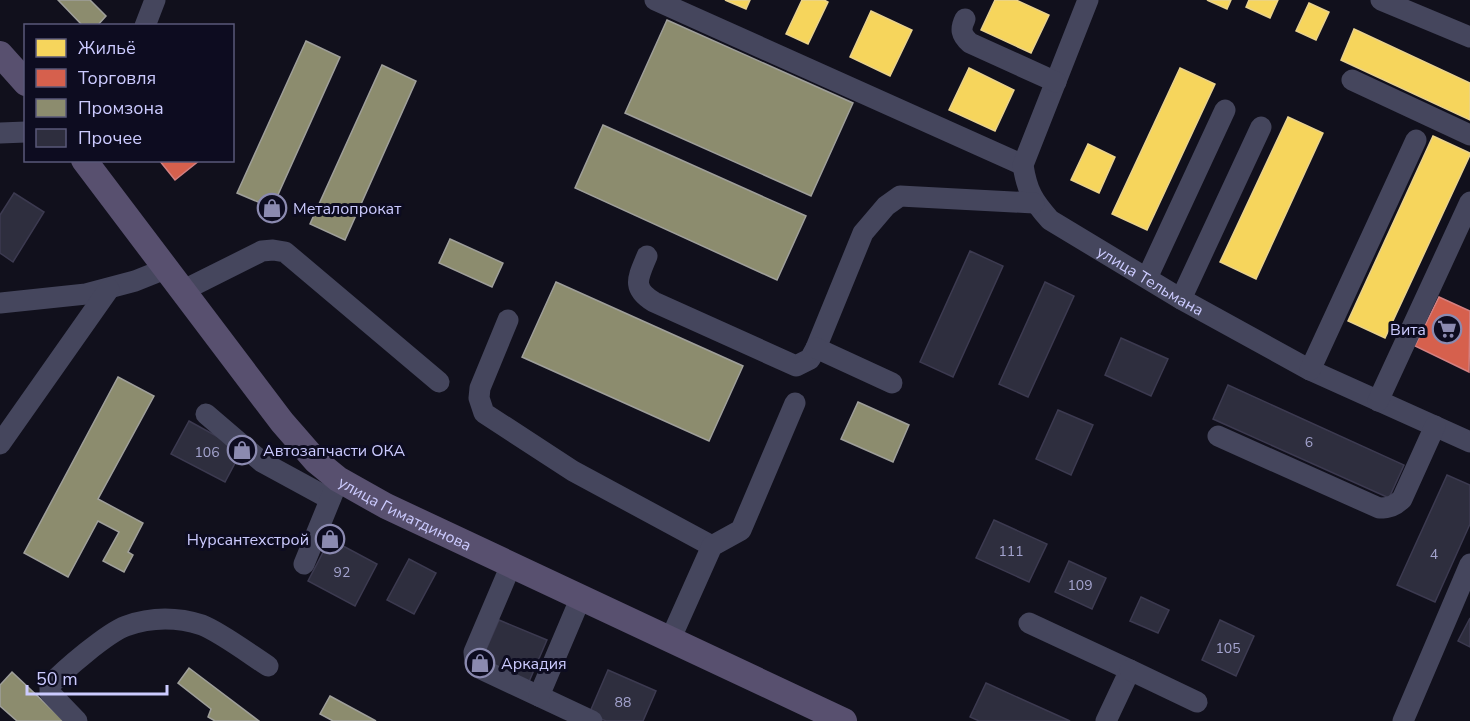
<svg xmlns="http://www.w3.org/2000/svg" width="1470" height="721" font-family="'Nunito Sans',sans-serif">
<rect width="100%" height="100%" fill="#11101c"/>
<g fill="#f6d55c" stroke="#e9d28d" stroke-width="1.5">
<polygon points="725,0 750,0 746,9"/>
<polygon points="802,0 824,0 828,2 808,44 786,34"/>
<polygon points="995,0 1016,0 1049,15 1031,53 981,30"/>
<polygon points="1207,0 1231,0 1227,9"/>
<polygon points="1249,0 1278,0 1270,18 1246,7"/>
<polygon points="1309,3 1329,12 1316,40 1296,31"/>
<polygon points="871,11 912,30 890,76 850,57"/>
<polygon points="1354,29 1470,83 1470,120 1341,60"/>
<polygon points="969,68 1014,90 995,131 949,110"/>
<polygon points="1180,68 1215,84 1147,230 1112,214"/>
<polygon points="1288,117 1323,133 1256,279 1220,262"/>
<polygon points="1433,136 1470,153 1470,155 1385,338 1348,321"/>
<polygon points="1088,144 1115,157 1099,193 1071,180"/>
</g>
<g fill="#d6604d" stroke="#d38082" stroke-width="1.5">
<polygon points="159,160 200,160 175,180"/>
<polygon points="1439,297 1470,311 1469,372 1415,346"/>
</g>
<g fill="#8c8c6e" stroke="#9f9f9a" stroke-width="1.5">
<polygon points="58,0 90,0 106,16 97,26 83,26"/>
<polygon points="667,20 853,103 811,196 625,113"/>
<polygon points="306,41 340,57 272,208 237,193"/>
<polygon points="382,65 416,81 345,240 310,224"/>
<polygon points="603,125 806,216 777,280 575,188"/>
<polygon points="450,239 503,263 492,287 439,263"/>
<polygon points="556,282 743,366 709,441 522,357"/>
<polygon points="118,377 154,396 98,499 143,523 128,552 133,555 124,572 103,561 119,532 98,521 68,577 24,553"/>
<polygon points="858,402 909,425 893,462 841,439"/>
<polygon points="189,668 259,721 215,721 208,717 211,709 178,683"/>
<polygon points="12,672 64,721 17,721 0,706 0,685"/>
<polygon points="330,696 376,721 333,721 320,714"/>
</g>
<g fill="#2e2e3e" stroke="#3c3a50" stroke-width="1.5">
<polygon points="14,193 44,212 13,262 0,253 0,215"/>
<polygon points="970,251 1003,266 953,377 920,362"/>
<polygon points="1045,282 1074,296 1028,397 999,384"/>
<polygon points="1121,338 1168,359 1151,396 1105,375"/>
<polygon points="1228,385 1404,465 1389,498 1213,419"/>
<polygon points="1058,410 1093,425 1071,475 1036,459"/>
<polygon points="189,421 242,450 225,482 171,454"/>
<polygon points="1447,475 1470,485 1470,524 1435,602 1397,585"/>
<polygon points="994,520 1047,544 1029,582 976,558"/>
<polygon points="330,539 377,564 355,606 308,581"/>
<polygon points="409,559 436,573 414,614 387,600"/>
<polygon points="1069,561 1106,578 1092,609 1055,592"/>
<polygon points="1141,597 1169,610 1158,633 1130,621"/>
<polygon points="1470,618 1470,647 1458,641"/>
<polygon points="499,620 547,640 528,684 480,663"/>
<polygon points="1220,620 1254,636 1236,676 1202,660"/>
<polygon points="608,670 656,691 643,721 606,721 589,714"/>
<polygon points="986,683 1070,721 979,721 970,717"/>
</g>
<g fill="none" stroke-linecap="round" stroke-linejoin="round">
<g stroke="#45465d" stroke-width="21">
<polyline points="655,0 1023,165"/>
<path id="s1" d="M1088,0l-65,165c4,26 10,36 27,55l131,79 129,71 160,72"/>
<polyline points="1381,0 1470,37"/>
<path d="M965,19c-5,10 -4,16 5,24l86,39"/>
<polyline points="145,26 155,0"/>
<polyline points="1352,80 1470,135"/>
<polyline points="0,133 26,132"/>
<path d="M647,256c-9,22 -16,32 7,46l142,64 14,-7 6,-11 47,-115 23,-27 14,-10 134,7"/>
<polyline points="1147,278 1225,110"/>
<polyline points="182,291 262,251 273,250 285,252 439,382"/>
<polyline points="1181,299 1261,127"/>
<polyline points="0,303 86,294 135,281 165,269"/>
<polyline points="508,320 480,388 479,398 484,413 573,471 712,546"/>
<polyline points="816,348 892,383"/>
<polyline points="1310,370 1416,140"/>
<polyline points="1378,401 1470,202"/>
<polyline points="206,414 262,462 330,499"/>
<path d="M1218,436l161,72c10,0 16,-2 23,-9l33,-73"/>
<polyline points="0,444 109,289"/>
<polyline points="304,564 335,488"/>
<polyline points="511,565 474,652 475,663 481,669 592,721"/>
<polyline points="1029,623 1130,670 1106,721"/>
<polyline points="670,640 712,546 741,530 795,403"/>
<polyline points="1130,670 1197,702"/>
<polyline points="539,696 581,597"/>
<path d="M77,721l-27,-28v-8c14,-15 57,-52 76,-59 25,-9 51,-9 76,-1 18,7 49,30 66,41"/>
<polyline points="1403,721 1470,564"/>
</g>
<g stroke="#58506f" stroke-width="26">
<polyline points="0,54 26,83"/>
<path id="s2" d="M84,160l198,262 34,39 22,18 48,27 458,215"/>
</g>
</g>
<defs>
<g id="shop-ring" transform="scale(1.5)"><circle r="9.5" fill="#0d0c20" stroke="#8b8ab0" stroke-width="1.5"/><path d="M-5-2.5h2.3a2.7 3.5 0 0 1 5.4 0H5L5.5 6h-11ZM-1.5-2.5h3a1.5 2.3 0 0 0-3 0Z" fill="#8b8ab0"/></g>
<g id="supermarket-ring" transform="scale(1.5)"><circle r="9.5" fill="#0d0c20" stroke="#8b8ab0" stroke-width="1.5"/><path d="M-6-5.5h2.5l.6 2H6L4.5 2H-2.5L-4.4-4H-6ZM-1.5 3.2a1.3 1.3 0 1 0 .1 0ZM3 3.2a1.3 1.3 0 1 0 .1 0Z" fill="#8b8ab0"/></g>
</defs>
<g fill-rule="evenodd">
<use href="#shop-ring" x="272" y="208"/>
<use href="#supermarket-ring" x="1447" y="329"/>
<use href="#shop-ring" x="242" y="450"/>
<use href="#shop-ring" x="330" y="539"/>
<use href="#shop-ring" x="480" y="663"/>
</g>
<g text-anchor="middle" stroke-width="6" stroke-linejoin="round" paint-order="stroke">
<g font-size="14" fill="#a4a4cf">
<text x="1309" y="447">6</text>
<text x="207" y="457">106</text>
<text x="1011" y="556">111</text>
<text x="1434" y="559">4</text>
<text x="342" y="577">92</text>
<text x="1080" y="590">109</text>
<text x="1228" y="653">105</text>
<text x="623" y="707">88</text>
</g>
<g font-size="16" fill="#cccbff" stroke="#0d0c20" text-anchor="start">
<text x="293" y="214">Металопрокат</text>
<text x="1426" y="335" text-anchor="end">Вита</text>
<text x="263" y="456">Автозапчасти ОКА</text>
<text x="309" y="545" text-anchor="end">Нурсантехстрой</text>
<text x="501" y="669">Аркадия</text>
</g>
<g font-size="16" fill="#cccbff" stroke="#0d0c20">
<text dy="6" stroke="none"><textPath href="#s1" startOffset="357">улица Тельмана</textPath></text>
<text dy="6" stroke="none"><textPath href="#s2" startOffset="484">улица Гиматдинова</textPath></text>
</g>
</g>
<rect x="24" y="24" width="210" height="138" fill="#0d0c20" stroke="#595879" stroke-width="1.5"/>
<rect x="36" y="39" width="30" height="18" fill="#f6d55c" stroke="#595879" stroke-width="1.5"/>
<text x="78" y="54" font-size="18" fill="#cccbff">Жильё</text>
<rect x="36" y="69" width="30" height="18" fill="#d6604d" stroke="#595879" stroke-width="1.5"/>
<text x="78" y="84" font-size="18" fill="#cccbff">Торговля</text>
<rect x="36" y="99" width="30" height="18" fill="#8c8c6e" stroke="#595879" stroke-width="1.5"/>
<text x="78" y="114" font-size="18" fill="#cccbff">Промзона</text>
<rect x="36" y="129" width="30" height="18" fill="#2e2e3e" stroke="#595879" stroke-width="1.5"/>
<text x="78" y="144" font-size="18" fill="#cccbff">Прочее</text>
<path d="M27 685v9h140v-9" fill="none" stroke="#cccbff" stroke-width="3"/>
<text x="36" y="685" font-size="18" fill="#cccbff" stroke="#0d0c20" stroke-width="4.5" paint-order="stroke">50 m</text>
</svg>
